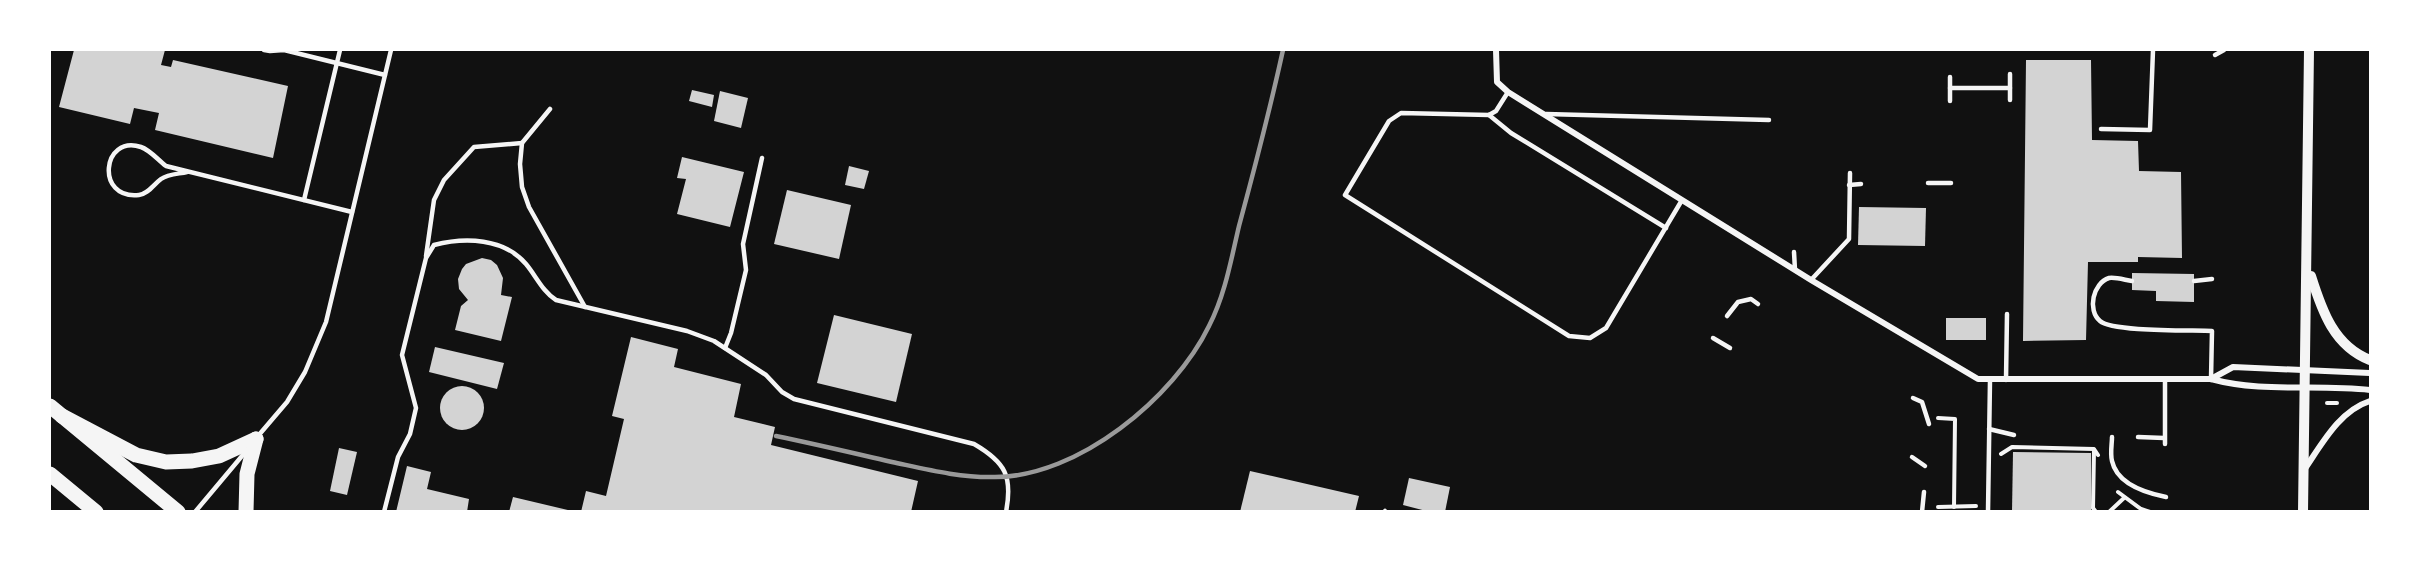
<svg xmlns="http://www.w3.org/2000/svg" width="2420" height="561" font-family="'Source Sans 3',sans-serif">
<rect width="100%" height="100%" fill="#111"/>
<g fill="#d3d3d3">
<polygon points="74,50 165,50 161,65 171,67 173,60 288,86 273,158 155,130 159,113 134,108 130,124 59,107"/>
<polygon points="2026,60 2091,60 2092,140 2138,141 2139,171 2181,172 2182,258 2138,257 2138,262 2088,262 2086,340 2023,341"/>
<polygon points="692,90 714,95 712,107 689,101"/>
<polygon points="720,91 748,98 741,128 714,121"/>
<polygon points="682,157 744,172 730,227 677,214 686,179 677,178"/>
<polygon points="849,166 869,171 864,189 845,185"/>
<polygon points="787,190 851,205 839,259 774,244"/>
<polygon points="1859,207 1926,208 1925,246 1858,245"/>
<polygon points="482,258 491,260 497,265 503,278 501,295 512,297 501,341 455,330 461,306 468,300 459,289 458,279 462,269 466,264"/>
<polygon points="2132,273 2194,274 2194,302 2156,301 2156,291 2132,290"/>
<polygon points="834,315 912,334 896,402 817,383"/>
<rect x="1946" y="318" width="40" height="22"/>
<polygon points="631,337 678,349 674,367 741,384 734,417 775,427 771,445 918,481 911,512 581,512 586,491 606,496 624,419 612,416"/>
<polygon points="435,347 504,363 497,389 429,372"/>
<circle cx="462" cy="408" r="22"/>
<polygon points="339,448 357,452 347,495 330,491"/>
<polygon points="2013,452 2091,453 2091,512 2012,512"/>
<polygon points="407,466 431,472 427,489 469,499 467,512 396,512"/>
<polygon points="1250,471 1359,496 1355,512 1240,512"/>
<polygon points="1409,478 1450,487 1445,512 1430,512 1403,505"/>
<polygon points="513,497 572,511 572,512 509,512"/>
</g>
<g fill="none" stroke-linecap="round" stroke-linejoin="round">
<g stroke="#f5f5f5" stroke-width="4">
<polyline points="2327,403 2337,403"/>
<polyline points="1938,418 1955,419 1954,507"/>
<polyline points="2094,450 2093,508 2096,512"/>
<polyline points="2001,454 2012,447 2094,449 2098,455"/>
<polyline points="2118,492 2141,509 2150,512"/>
<polyline points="1938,507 1976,506"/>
<polyline points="2109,512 2124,498"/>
</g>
<g stroke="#f5f5f5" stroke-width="4.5">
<polyline points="264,50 270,51 284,50 385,75"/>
<polyline points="2215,55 2224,50"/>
<polyline points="1950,88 2010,88"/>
<polyline points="1508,92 1496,111 1489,115 1401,113 1389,121 1345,195 1569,336 1590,338 1606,328 1682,200"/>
<polyline points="2010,100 2010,74"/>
<polyline points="1950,101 1950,77"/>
<polyline points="550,109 522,143 520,164 522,187 529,207 585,307"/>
<polyline points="1546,114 1769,120"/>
<polyline points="1489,115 1511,133 1666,228"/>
<polyline points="2101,129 2150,130 2153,50"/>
<path d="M187,172c-9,2 -19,2 -26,7 -8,6 -13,15 -22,16 -44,5 -37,-61 2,-48 9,3 17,13 25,19l186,46"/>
<polyline points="1928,183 1951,183"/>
<polyline points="1849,185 1861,184"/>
<polyline points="304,200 340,50"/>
<polyline points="1794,252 1795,270"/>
<polyline points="426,256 434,200 444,180 474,147 522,143"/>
<polyline points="1811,280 1849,239 1850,173"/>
<path d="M2132,281c-7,-1 -16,-4 -23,-3 -16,5 -22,32 -9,43 12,11 92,9 112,10l-1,48"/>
<polyline points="2194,281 2212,279"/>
<polyline points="1727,316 1738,302 1751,299 1758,304"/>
<polyline points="1713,338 1730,348"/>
<polyline points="725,348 731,333 746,270 743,244 762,158"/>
<polyline points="2006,380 2007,314"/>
<polyline points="1913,398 1922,402 1929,424"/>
<polyline points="1989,429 2014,435"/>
<polyline points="258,436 287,402 305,372 326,322 391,50"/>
<path d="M2112,437c0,7 -2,16 0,24 5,23 34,32 54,36"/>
<polyline points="2138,437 2164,438"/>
<polyline points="2165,444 2165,379"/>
<polyline points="1912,457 1925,466"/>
<polyline points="195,512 247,450"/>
<path d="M384,512l14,-55 12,-23 6,-26 -14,-53 24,-97 8,-13c31,-8 70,-7 92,19 10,12 17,28 30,36l131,31 27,10 52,34 16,17 12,7 180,45c31,18 39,32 32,68"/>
<polyline points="1384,512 1385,511"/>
<polyline points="1922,512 1924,492"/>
<polyline points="1988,512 1990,380"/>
</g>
<g stroke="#f5f5f5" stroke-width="6">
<path d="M1496,50l1,32 11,10 303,188 167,99h233c51,14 107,5 159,11"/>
<polyline points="2211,379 2233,367 2370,373"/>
<path d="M2304,470c18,-26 35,-59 66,-69"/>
</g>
<g stroke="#f5f5f5" stroke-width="10">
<path d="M2311,276c11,35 23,70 59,84"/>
<polyline points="2303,512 2309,50"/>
</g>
<g stroke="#f5f5f5" stroke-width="15">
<polyline points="50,406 178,512"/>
<polyline points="62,416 136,455 166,462 192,461 219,456 256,439"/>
<polyline points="50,474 96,512"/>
<polyline points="246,512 247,474 256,439"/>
</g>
<path stroke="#9a9a9a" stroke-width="4.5" d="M776,436c39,8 77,17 116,26 33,7 68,16 103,15 83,0 179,-79 214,-151 16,-31 22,-66 30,-100 16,-59 31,-117 44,-176"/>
</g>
<rect width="2420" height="561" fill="none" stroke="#ffffff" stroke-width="102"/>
</svg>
